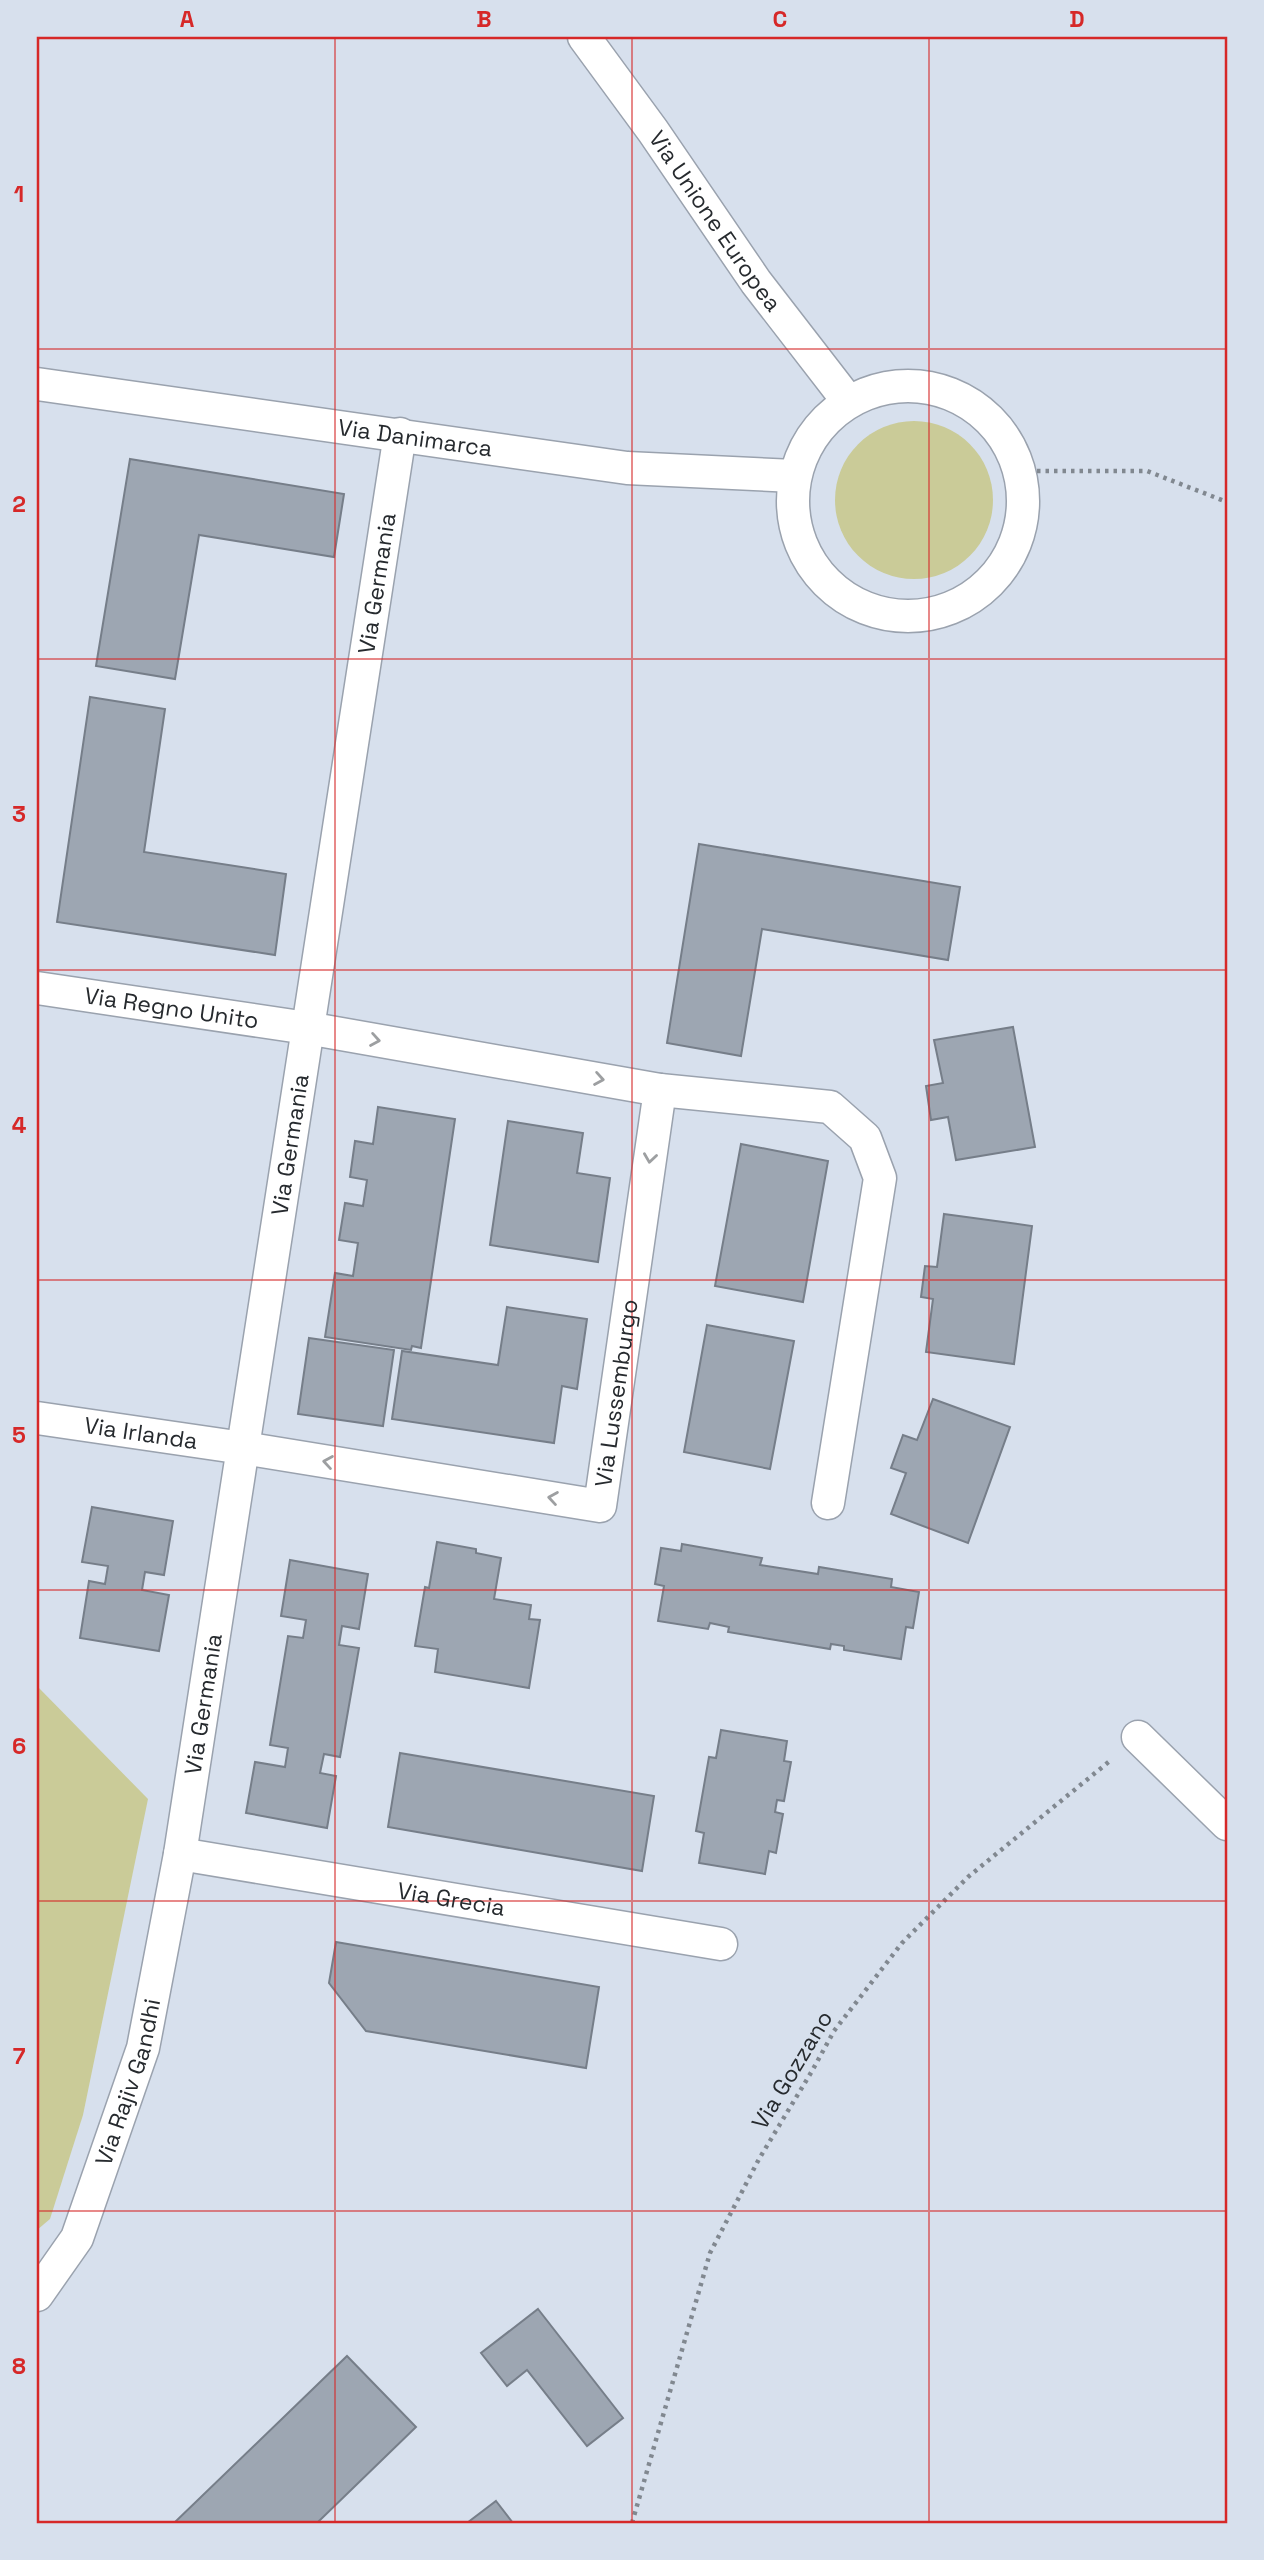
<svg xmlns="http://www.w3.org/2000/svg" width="1264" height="2560" font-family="'Space Grotesk',sans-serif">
<rect width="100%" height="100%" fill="#d7e0ed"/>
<g fill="#cacb98">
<circle cx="914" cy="500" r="79"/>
<polygon points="37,1686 148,1799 83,2115 50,2219 37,2230"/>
</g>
<g fill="#9da6b2" stroke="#767e89" stroke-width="2">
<polygon points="130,459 344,494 334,557 199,535 175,679 96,666"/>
<polygon points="90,697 165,709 144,852 286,874 275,955 57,922"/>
<polygon points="699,844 960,887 948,960 762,929 741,1056 667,1043"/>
<polygon points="1013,1027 1035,1147 956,1160 948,1117 931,1120 926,1086 943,1083 934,1040"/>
<polygon points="378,1107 455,1119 421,1348 412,1346 411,1350 325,1337 335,1273 353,1276 358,1243 339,1240 345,1203 363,1206 367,1180 350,1177 355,1141 373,1144"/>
<polygon points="508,1121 583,1133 577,1173 610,1178 598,1262 490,1245"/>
<polygon points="741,1144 828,1161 803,1302 715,1286"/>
<polygon points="944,1214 1032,1226 1014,1364 926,1352 933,1299 921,1297 925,1266 937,1267"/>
<polygon points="507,1307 587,1319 577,1389 562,1386 554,1443 392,1419 402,1351 498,1365"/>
<polygon points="707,1325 794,1341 770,1469 684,1452"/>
<polygon points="309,1338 394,1350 383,1426 298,1414"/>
<polygon points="933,1399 1010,1427 968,1543 891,1514 906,1473 891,1468 903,1435 917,1440"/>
<polygon points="92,1507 173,1521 164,1575 145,1572 142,1590 169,1595 159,1651 80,1638 89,1581 105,1584 108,1566 82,1562"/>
<polygon points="437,1542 476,1549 476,1553 501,1558 494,1599 531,1605 529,1619 540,1620 529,1688 435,1672 438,1649 415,1646 425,1587 429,1588"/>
<polygon points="682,1544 762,1558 760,1565 818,1574 819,1567 892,1579 891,1587 919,1592 913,1628 906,1627 901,1659 844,1650 844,1646 831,1644 830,1649 728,1632 729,1627 710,1623 708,1629 658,1621 664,1586 655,1584 661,1548 681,1551"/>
<polygon points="290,1560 368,1574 359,1629 342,1626 339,1645 359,1648 340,1757 324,1754 320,1773 336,1776 327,1828 246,1813 255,1762 285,1767 288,1748 270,1745 288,1636 303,1638 306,1620 281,1616"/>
<polygon points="721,1730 787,1741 784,1761 791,1762 784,1801 777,1800 775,1812 783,1814 776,1853 769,1851 765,1874 699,1863 704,1833 696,1831 709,1757 716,1758"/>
<polygon points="400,1753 654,1796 642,1871 388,1827"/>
<polygon points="336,1942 599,1987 586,2068 366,2031 329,1983"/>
<polygon points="538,2309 623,2418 587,2446 527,2370 507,2386 481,2353"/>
<polygon points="347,2356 416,2427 317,2523 174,2523"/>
<polygon points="496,2501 513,2523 467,2523"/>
</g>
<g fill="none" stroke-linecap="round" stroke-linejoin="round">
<g stroke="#9aa2ae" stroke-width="35">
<g id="minor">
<path id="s1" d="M584,37l69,94 103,151 92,119"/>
<path id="s2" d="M37,384l590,84 167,8"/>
<circle cx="908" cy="501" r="115"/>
<path id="s3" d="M37,988l270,40 353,62 170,17 35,31 15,40 -52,325"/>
<path id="s4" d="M37,1418l206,30 357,58 60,-416"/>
<polyline points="1138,1737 1227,1824"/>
<path id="s5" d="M180,1854l541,90"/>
<path id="s6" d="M37,2295l40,-57 66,-190 37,-194 220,-1420"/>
</g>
</g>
<g stroke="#818890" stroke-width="4.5" stroke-dasharray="3.5 5" stroke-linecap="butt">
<polyline points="1020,471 1147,471 1227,502"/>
<polyline points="632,2523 710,2253 759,2159 812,2071 834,2031 902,1943 968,1877 1111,1760"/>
</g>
<use href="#minor" stroke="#fff" stroke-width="32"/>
</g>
<defs><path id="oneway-chevron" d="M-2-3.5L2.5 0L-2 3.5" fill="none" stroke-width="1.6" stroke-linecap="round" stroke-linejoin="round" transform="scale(1.75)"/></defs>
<g stroke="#9d9fa1">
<use href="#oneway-chevron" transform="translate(375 1040) rotate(10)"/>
<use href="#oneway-chevron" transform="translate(599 1079) rotate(10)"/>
<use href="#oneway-chevron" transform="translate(650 1158) rotate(98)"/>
<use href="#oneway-chevron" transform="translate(328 1462) rotate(-171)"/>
<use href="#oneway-chevron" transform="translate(553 1498) rotate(-171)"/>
</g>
<path fill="none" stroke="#d62828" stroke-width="2" stroke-opacity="0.55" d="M335,37v2486M632,37v2486M929,37v2486M37,349h1190M37,659h1190M37,970h1190M37,1280h1190M37,1590h1190M37,1901h1190M37,2211h1190"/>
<g text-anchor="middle" stroke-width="6" stroke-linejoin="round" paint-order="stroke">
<g font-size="23" fill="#262a2e" stroke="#d7e0ed">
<text dy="8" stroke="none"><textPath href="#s1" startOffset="226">Via Unione Europea</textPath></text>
<text dy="8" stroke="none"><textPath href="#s2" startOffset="382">Via Danimarca</textPath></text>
<text dy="8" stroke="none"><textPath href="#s6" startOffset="1754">Via Germania</textPath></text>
<text dy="8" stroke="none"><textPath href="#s3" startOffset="136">Via Regno Unito</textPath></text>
<text dy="8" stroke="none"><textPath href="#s6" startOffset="1186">Via Germania</textPath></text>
<text dy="8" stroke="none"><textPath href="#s4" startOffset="684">Via Lussemburgo</textPath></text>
<text dy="8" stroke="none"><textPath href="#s4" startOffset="105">Via Irlanda</textPath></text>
<text dy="8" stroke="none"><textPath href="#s6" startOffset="620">Via Germania</textPath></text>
<text dy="8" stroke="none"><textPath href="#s5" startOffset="275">Via Grecia</textPath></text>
<text transform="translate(792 2070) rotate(-59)" y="8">Via Gozzano</text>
<text dy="8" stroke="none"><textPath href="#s6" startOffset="234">Via Rajiv Gandhi</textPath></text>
</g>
</g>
<rect width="1264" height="2560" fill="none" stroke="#d7e0ed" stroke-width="77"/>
<rect x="38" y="38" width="1188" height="2484" fill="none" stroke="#d62828" stroke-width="2.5"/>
<g font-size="23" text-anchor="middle" font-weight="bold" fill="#d62828">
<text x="187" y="27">A</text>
<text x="484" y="27">B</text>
<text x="780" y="27">C</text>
<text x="1077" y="27">D</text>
<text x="19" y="202">1</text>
<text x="19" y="512">2</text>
<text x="19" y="822">3</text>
<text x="19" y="1133">4</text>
<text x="19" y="1443">5</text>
<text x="19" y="1754">6</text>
<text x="19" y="2064">7</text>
<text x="19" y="2374">8</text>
</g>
</svg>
